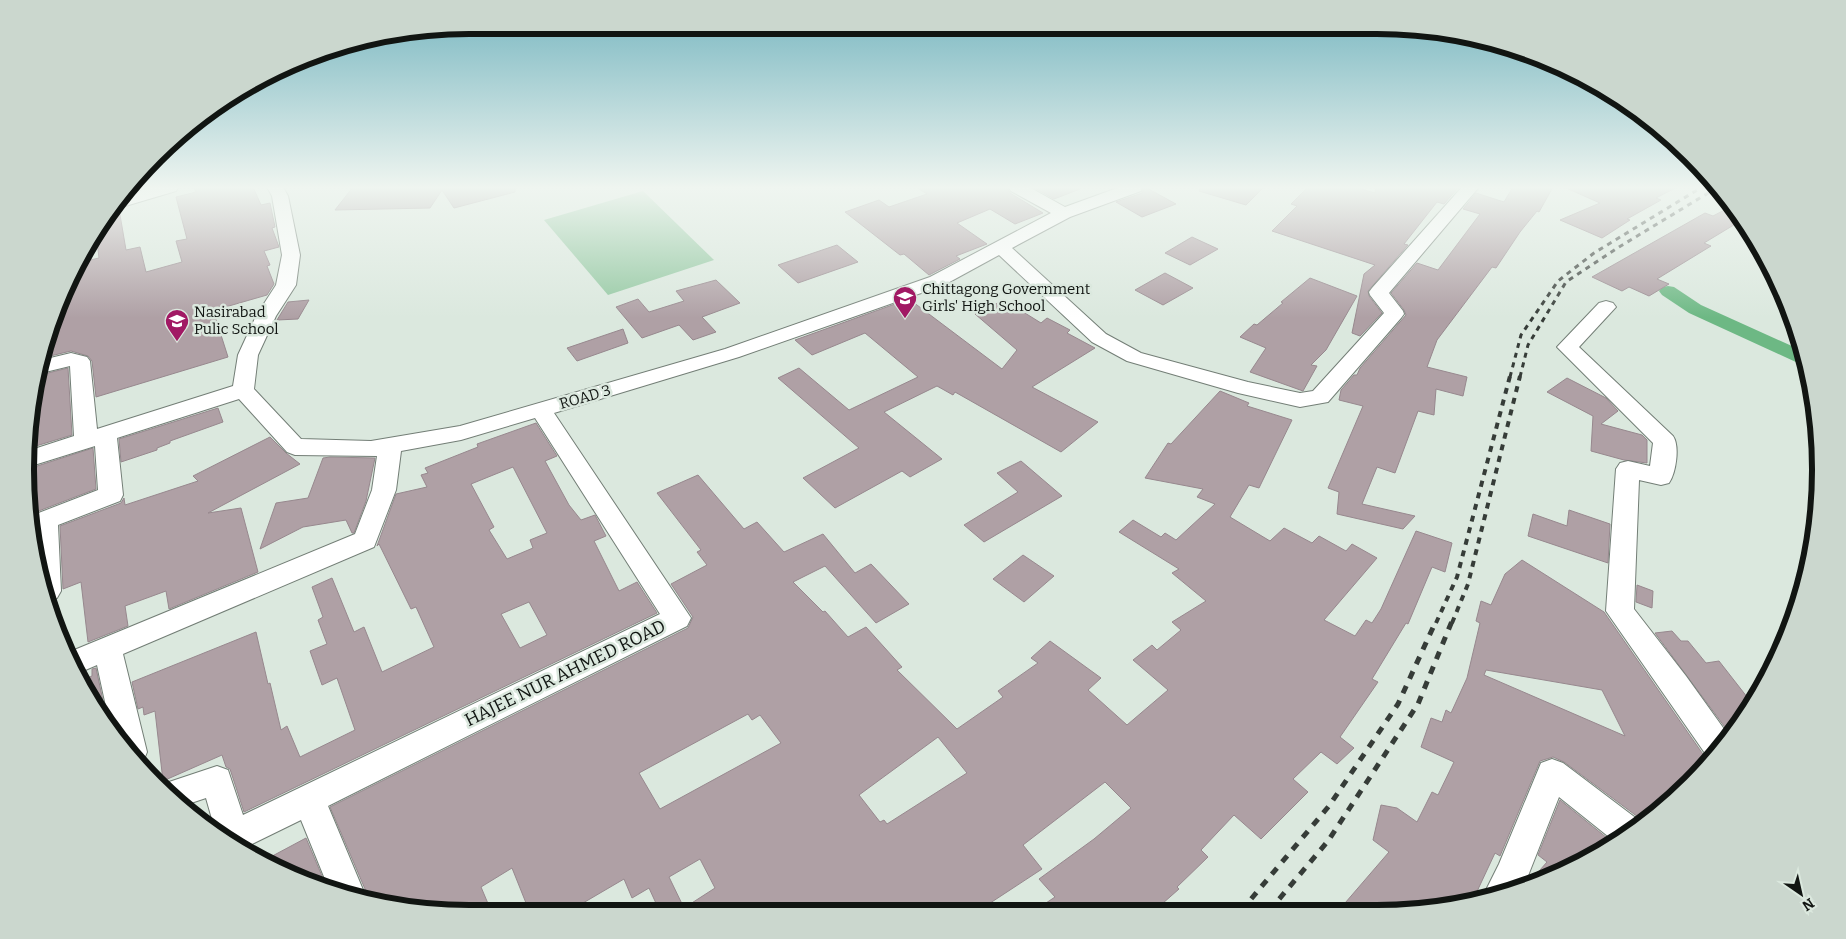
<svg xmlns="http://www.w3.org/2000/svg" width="1846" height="939" font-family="Bitter,serif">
<rect width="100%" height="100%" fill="#dbe8de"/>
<polygon fill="#94c8a2" points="643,191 714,260 608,295 544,220"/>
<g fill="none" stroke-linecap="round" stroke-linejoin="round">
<polygon fill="#6db884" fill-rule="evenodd" points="1668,286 1674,287 1701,305 1803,351 1806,364 1798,363 1689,313 1662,295 1659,291 1662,287"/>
</g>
<g fill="#afa0a5" stroke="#97888e" fill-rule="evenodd">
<polygon points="194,187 253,187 261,205 270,203 275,227 272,228 279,247 264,251 270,265 267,266 274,284 267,295 215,310 216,313 214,313 228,357 96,397 92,361 88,356 71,351 46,357 45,351 78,265 81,262 99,258 96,232 112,209 119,209 126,250 140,247 146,272 182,262 176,241 187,239 176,197 196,192"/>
<polygon points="353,187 515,187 515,192 454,208 442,190 430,208 335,210"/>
<polygon points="916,187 1007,187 1010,193 1043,213 1015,224 990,209 957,223 987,244 956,256 960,259 929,275 904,254 900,255 845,212 879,200 889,207 927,194"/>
<polygon points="1033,187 1080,187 1080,189 1054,199"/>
<polygon points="1145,187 1176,204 1142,217 1116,202 1142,193"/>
<polygon points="1200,187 1264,187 1246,205 1199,191"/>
<polygon points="1308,187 1354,187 1375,193 1376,187 1458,188 1444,204 1437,202 1404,244 1408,245 1368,291 1369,296 1382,313 1360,336 1352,333 1364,274 1375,265 1272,231 1297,206 1291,204"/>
<polygon points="1513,187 1553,187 1539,212 1537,211 1520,232 1496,268 1492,267 1437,340 1427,367 1467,377 1463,396 1436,389 1434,415 1418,411 1395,473 1377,467 1362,504 1415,516 1403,529 1337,514 1339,492 1328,488 1363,406 1339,400 1341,390 1354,375 1357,375 1360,368 1406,315 1404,310 1391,293 1417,263 1438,270 1480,214 1463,209 1476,193 1504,202"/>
<polygon points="1564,187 1677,187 1656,198 1661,200 1627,219 1630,220 1602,238 1560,220 1600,203"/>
<polygon points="1732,206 1742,220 1704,243 1711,246 1657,279 1669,284 1649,296 1629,287 1622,291 1592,277 1705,213 1713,216"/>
<polygon points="1192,237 1218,249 1190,265 1165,253"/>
<polygon points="837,245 858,262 798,283 778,265"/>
<polygon points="1165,273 1193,288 1163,305 1135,290"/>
<polygon points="1310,278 1357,296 1326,350 1311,365 1317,366 1303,391 1250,372 1266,348 1240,337 1254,324 1257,325 1283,303 1281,302"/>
<polygon points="716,280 740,303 702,317 716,332 693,340 679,325 642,338 616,307 638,299 649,312 684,301 676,291"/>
<polygon points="909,299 1002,369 1017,350 975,314 1004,300 1041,323 1047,318 1070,330 1067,333 1095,348 1032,387 1098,422 1061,452 955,392 953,395 937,386 884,412 942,459 910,477 902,471 835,508 803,478 859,448 778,378 799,368 849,410 918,377 865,333 812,355 795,340"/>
<polygon points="309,300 298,319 277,320 288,302"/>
<polygon points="623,329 628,343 577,361 567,348"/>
<polygon points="68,368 72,435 36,446 33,407 34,382 36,376"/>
<polygon points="1567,378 1606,398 1618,411 1601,424 1642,435 1647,440 1647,463 1624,460 1591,451 1593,416 1547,392"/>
<path d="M1220,391l29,12 -2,3 45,14 -33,68 -10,-3 -19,32 40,24 14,-13 28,15 7,-7 27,15 6,-7 25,14 -53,62 31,16 11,-16 6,3 9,-14 35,-78 36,12 -7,29 -13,-5 -24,57 -2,-1 -34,56 6,3 -38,55 14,11 -17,16 -16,-12 -28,27 15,13 -47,47 -27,-24 -33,35 7,7 -31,30 2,2 -25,22h-120l21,-14 -16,-18 55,-40 37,-31 -26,-26 -82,63 19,24 -64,42 -318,1 -11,-24 -17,10 -8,-19 -58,34h-36l-18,-45 -31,19 11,26h-51l-74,-12 1,-5 -38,-89 358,-179 5,-11 -22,-33 36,-19 -10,-13 4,-2 -44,-57 41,-18 46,54 13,-7 27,30 39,-18 32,39 16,-9 38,40 -33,19 -51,-57 -32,16 30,30 2,-1 23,26 18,-10 36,40 -5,3 60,59 46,-32 -5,-6 40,-28 -7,-5 19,-17 51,37 -13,12 39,35 41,-35 -35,-30 19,-15 5,5 24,-20 -9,-8 34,-21 -34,-28 7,-4 -60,-37 14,-12 28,17 4,-4 11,7 39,-36 -18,-7 6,-8 -58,-11 23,-35 3,1zM748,714l4,6 8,-5 21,28 -121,66 -21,-36zM938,737l29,36 -80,51 -3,-4 -4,2 -21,-27zM700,859l15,29 -31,20 -15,-31z"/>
<polygon points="218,408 223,422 170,441 170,443 157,448 157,450 121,462 119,439"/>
<path d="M536,423l21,33 -12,5 24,44 12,15 14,-5 11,21 -12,5 25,50 18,-9 20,31 -413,199 -14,-43 -4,-2 -4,-12 -59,26 -8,-70 -11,4 -1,-8 -5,2 -6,-27 124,-50 12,52 2,-1 11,47 6,-4 13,31 55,-27 -18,-52 -15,7 -12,-34 17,-7 -9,-24 5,-3 -11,-30 20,-9 22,54 10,-5 18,45 52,-25 -18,-40 -5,2 -32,-65 -2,2 19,-52 31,-7 -6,-12 7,-2 -3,-5 53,-21 -1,-3zM513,467l34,66 -17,7 3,8 -26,11 -18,-29 5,-3 -23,-43zM529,602l18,33 -27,13 -19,-34z"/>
<polygon points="270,437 286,453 300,464 208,513 241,508 258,572 169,609 166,591 125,606 128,626 88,642 81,582 63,589 60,526 121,503 124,498 125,505 198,481 193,476"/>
<polygon points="93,448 96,489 36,512 35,487 30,488 31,468"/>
<polygon points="330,457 375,458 366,501 354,533 352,533 346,520 303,527 260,549 276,503 308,498 323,458"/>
<polygon points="1021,461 1062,496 984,542 964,525 1018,492 997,473"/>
<polygon points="1569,510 1610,524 1608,563 1528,536 1533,514 1567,526"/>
<polygon points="1023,555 1054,576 1024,602 993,579"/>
<path d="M1522,560l82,52 103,148 4,2 -67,62 -2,-4 -78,-58 -11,-5 -13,4 -40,95 -5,-3 -22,47 -38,10h-96l50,-58 -16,-12 8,-35 16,3 20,14 15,-30 6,3 16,-33 -33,-15 10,-29 11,4 4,-12 5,3 16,-35 13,-55 -4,-2 5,-20 10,4 14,-31zM1486,670l116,20 23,46 -141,-61z"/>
<polygon points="1637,585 1653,591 1652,608 1636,602"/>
<polygon points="1672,631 1681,641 1688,641 1706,663 1719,661 1751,702 1730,734 1655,633"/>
<polygon points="96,668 106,715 81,681 92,676 92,669"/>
<polygon points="1560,800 1612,842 1598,850 1593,846 1580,861 1546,880 1526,886 1547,862 1538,855"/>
<polygon points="306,838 327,888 273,868 263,861"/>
</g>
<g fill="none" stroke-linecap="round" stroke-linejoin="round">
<g stroke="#737e76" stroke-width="2">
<g id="minor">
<polygon points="153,187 178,187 176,191 122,207 113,207 121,196"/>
<path d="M267,187h16l5,9 12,59 -4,30 -20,31 -18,39 -4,34 47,50 70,2 89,-15 265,-77 205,-72 121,-64 -40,-22 -2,-4h20l36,20 55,-20h23l-2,4 -71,26 -58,31 94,86 35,19 107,29 52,11 13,-2 71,-78 -14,-18 -1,-3 3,-4 90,-101h17l-90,106 14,18 1,3 -3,4 -73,84 -28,5 -62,-14 -111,-32 -35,-19 -93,-87 -55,30 -205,72 -185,56 137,205 -4,8 -359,180 38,91 -1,4 -36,-12 -28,-69 -57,28 -30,-22 -8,-28 -21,7 -26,-19 1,-1 57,-19 11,4 15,45 417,-201 -125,-196 -74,22 -60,11 -5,39 -22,57 -251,107 24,98 -4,10 -3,1 -31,-43 -12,-55 -21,9 -5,-8 -4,-13 288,-119 17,-44 5,-34 -82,-1 -8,-3 -48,-53 -122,39 6,57 -3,6 -62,24 3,66 -4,7 -6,2c-7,-21 -27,-66 -15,-86l62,-24 -3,-44 -64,20v-16l43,-14 -4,-70 -33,8 5,-14 29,-7 16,4 3,4 7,68 136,-43 5,-31 18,-39 20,-31 6,-30 -10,-59z"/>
<path d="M1606,301l7,2 3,4 -37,40 94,89c7,10 3,37 -4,47l-8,2 -22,-5 -5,129 52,67 43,60 -16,24 -4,-1 -103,-148 10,-142 4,-6 8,-2 22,5 3,-23 -96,-96 42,-44z"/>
<polygon points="1552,759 1563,763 1641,822 1642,825 1614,841 1559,797 1524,886 1487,896 1485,892 1499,864 1541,763"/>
</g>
</g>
<use href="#minor" fill="#fff" fill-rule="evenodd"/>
<g stroke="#363c38" stroke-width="3" stroke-dasharray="5 5" stroke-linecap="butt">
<polyline points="1510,377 1521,335 1558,281 1594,253 1702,187"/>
<polyline points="1520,377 1528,345 1566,282 1619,247 1718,187"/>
</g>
<g stroke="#363c38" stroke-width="4" stroke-dasharray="6 6" stroke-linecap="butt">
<polyline points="1436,623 1457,577 1510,376"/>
<polyline points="1452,623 1468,584 1520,376"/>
</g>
<g stroke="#363c38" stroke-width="5" stroke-dasharray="8 8" stroke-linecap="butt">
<polyline points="1241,911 1329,806 1398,704 1436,621"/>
<polyline points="1269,911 1328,841 1418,704 1452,621"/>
</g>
</g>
<linearGradient id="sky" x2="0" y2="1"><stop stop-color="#77b6c0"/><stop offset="0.59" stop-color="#eff5f0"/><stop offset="1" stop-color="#eff5f0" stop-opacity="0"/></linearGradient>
<rect width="1846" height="318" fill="url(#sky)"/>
<defs>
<g id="school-pin" transform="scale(1.25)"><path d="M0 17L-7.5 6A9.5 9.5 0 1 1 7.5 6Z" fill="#a11964" stroke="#dbe8de"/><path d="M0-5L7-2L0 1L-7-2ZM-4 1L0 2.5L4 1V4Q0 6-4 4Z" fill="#fff"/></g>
</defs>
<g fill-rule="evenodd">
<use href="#school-pin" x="905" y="298"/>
<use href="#school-pin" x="177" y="321"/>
</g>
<g text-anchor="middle" stroke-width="5" stroke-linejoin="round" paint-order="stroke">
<g font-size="15" fill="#111512" stroke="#dbe8de" text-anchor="start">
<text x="922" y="294">Chittagong Government<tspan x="922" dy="17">Girls' High School</tspan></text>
<text x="194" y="317">Nasirabad<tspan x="194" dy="17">Pulic School</tspan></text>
</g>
<g font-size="15" fill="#111512" stroke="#dbe8de">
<text transform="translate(585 397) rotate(-16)" y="5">ROAD 3</text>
</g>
<g font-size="18" fill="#111512" stroke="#dbe8de">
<text transform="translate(565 673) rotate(-26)" y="6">HAJEE NUR AHMED ROAD</text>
</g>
</g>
<path d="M0 0H1846V939H0ZM469 34H1377A435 435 0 0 1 1812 469V470A435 435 0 0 1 1377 905H469A435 435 0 0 1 34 470V469A435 435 0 0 1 469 34Z" fill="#cbd7ce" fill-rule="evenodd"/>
<path fill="none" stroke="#111512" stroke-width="6" d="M469 34H1377A435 435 0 0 1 1812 469V470A435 435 0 0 1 1377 905H469A435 435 0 0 1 34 470V469A435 435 0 0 1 469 34Z"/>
<g transform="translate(1801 894) rotate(146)" stroke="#dbe8de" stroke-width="4" paint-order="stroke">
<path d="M0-4L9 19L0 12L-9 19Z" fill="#111512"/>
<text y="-8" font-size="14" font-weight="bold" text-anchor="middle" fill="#111512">N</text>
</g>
</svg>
